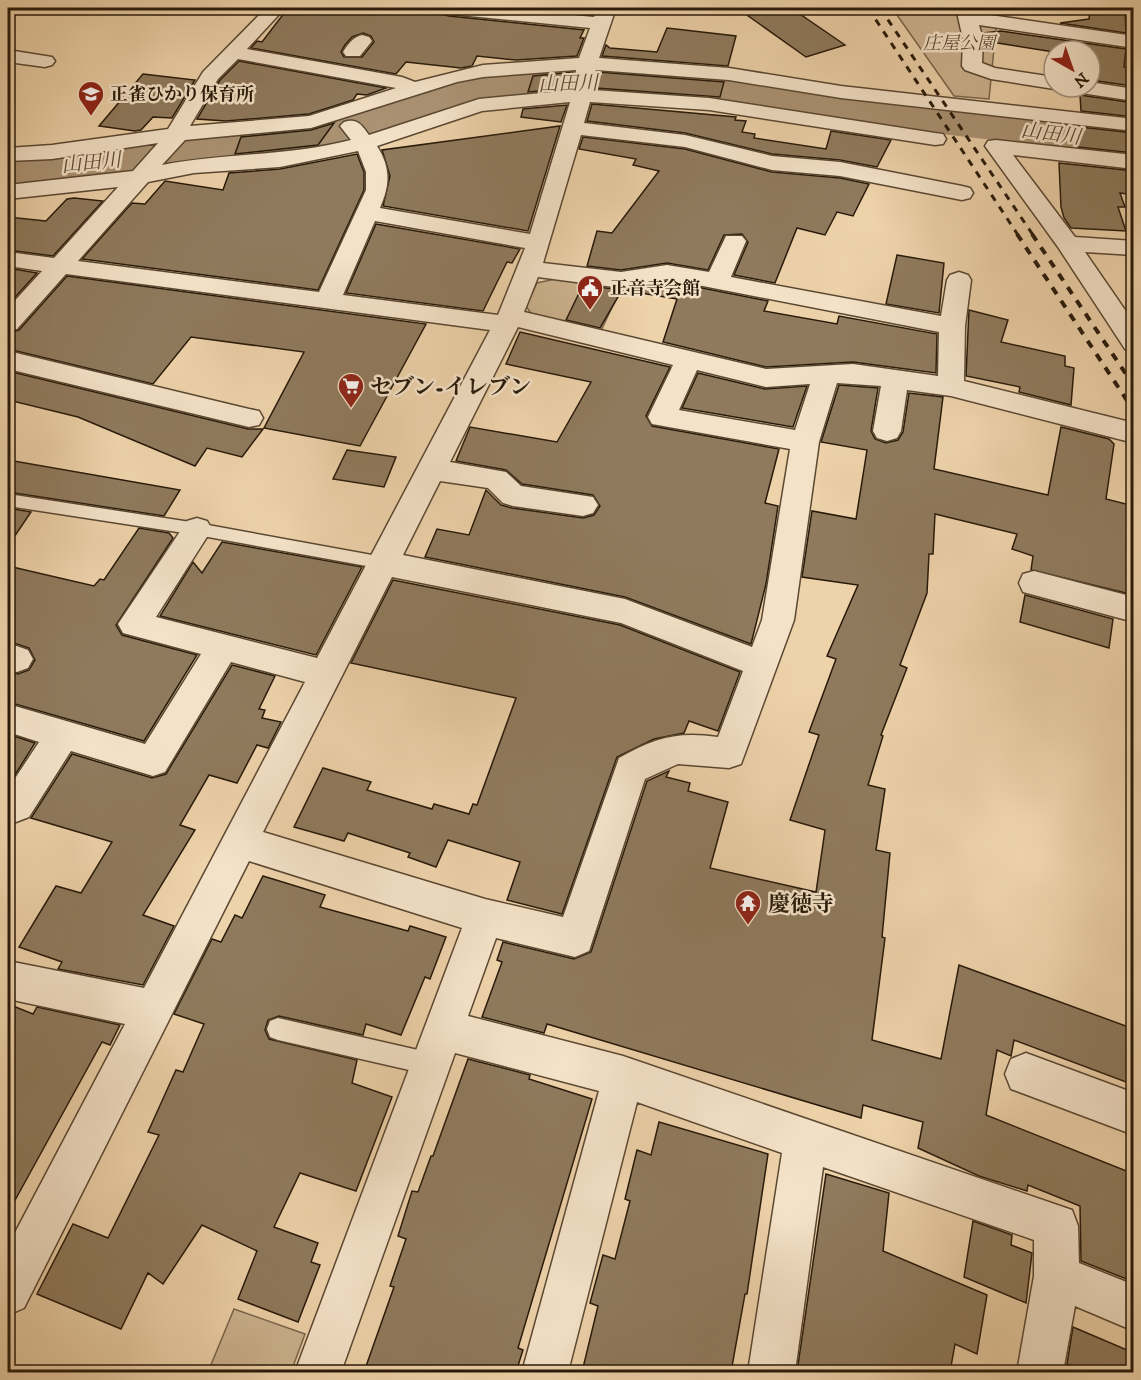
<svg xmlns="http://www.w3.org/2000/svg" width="1141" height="1380" font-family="'IM FELL DW Pica','Noto Serif JP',serif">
<rect width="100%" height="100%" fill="#eed2aa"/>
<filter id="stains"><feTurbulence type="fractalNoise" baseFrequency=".00333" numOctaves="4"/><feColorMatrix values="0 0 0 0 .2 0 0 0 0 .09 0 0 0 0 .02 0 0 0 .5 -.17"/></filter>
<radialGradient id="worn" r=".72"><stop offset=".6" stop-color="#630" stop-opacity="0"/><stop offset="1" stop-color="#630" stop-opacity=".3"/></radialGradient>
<g fill="#ccb38f" stroke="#7a664c" stroke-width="1.5">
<polygon points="892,8 998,8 989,99 954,96"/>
<polygon points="555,279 621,288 599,335 532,315 526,306 537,283"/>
<polygon points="234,1309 305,1334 291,1372 208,1372"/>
</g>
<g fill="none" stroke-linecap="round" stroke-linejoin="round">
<polygon fill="#ab9374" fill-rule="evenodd" points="572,68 648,70 713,76 844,97 1134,130 1134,156 844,123 713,100 648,94 572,92 481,101 429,115 358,139 275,156 8,184 8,158 275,130 334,119 399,97 480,77"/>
</g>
<g fill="#8f7a5d" stroke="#281a0a" stroke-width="1.5" fill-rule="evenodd">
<path d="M288,8h72l46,5 1,-5h31l3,6 8,2 135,14 -4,8h4l-7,18 -61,4 -39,-4 -5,10 -11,2 -55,-6 -10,12 -145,-26 6,-7 5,1zM363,33l8,3 3,6 -12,15h-18l-3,-5 4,-7 7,-8z"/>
<polygon points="517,8 594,8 591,14"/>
<polygon points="737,8 791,8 845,45 806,57"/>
<polygon points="1090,8 1125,8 1126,33 1060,23 1089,19"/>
<polygon points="667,28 736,36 728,66 602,56 606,45 610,48 657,52"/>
<polygon points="1001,31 1126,49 1124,67 1132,68 1132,86 1090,80 1090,51 1054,52 985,41 984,33"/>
<polygon points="239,61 386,88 367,95 357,94 353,100 309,114 226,121 197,119 220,80"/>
<polygon points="573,72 571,88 528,92 533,76"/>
<polygon points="598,72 724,82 720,97 596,88"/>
<polygon points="143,74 195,80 172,118 153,117 141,130 135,131 99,126"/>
<polygon points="1080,95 1134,103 1134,117 1081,111"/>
<polygon points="592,104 736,117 735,120 746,121 742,132 755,134 754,138 826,149 831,131 891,140 877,167 840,160 772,154 685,133 587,121"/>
<polygon points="567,105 561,122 521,117 523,109"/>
<polygon points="334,123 318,145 235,154 241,137 311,130"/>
<polygon points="560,126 528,231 383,206 390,176 382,150"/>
<polygon points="1080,127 1134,133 1134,153 1078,147"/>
<polygon points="583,137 685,149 772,172 840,178 869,184 853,216 837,212 825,235 797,228 775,283 734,275 748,242 742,234 724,235 708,270 667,263 621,270 587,266 597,231 612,233 659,171 633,165 636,159 579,149"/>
<polygon points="357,154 364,172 364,190 318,290 82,259 132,203 145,204 165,181 223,190 229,173 280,169"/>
<polygon points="1059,163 1134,171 1134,195 1120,193 1125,207 1118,207 1126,231 1071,228 1064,218 1061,207"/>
<polygon points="74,198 103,201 53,256 8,250 8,217 46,221 67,199"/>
<polygon points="376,224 520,249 512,263 507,262 483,311 346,293"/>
<polygon points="897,255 944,263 939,313 886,304"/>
<polygon points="8,268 37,273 8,305"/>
<polygon points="67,276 426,324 360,446 264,428 304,352 191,337 153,384 8,349 8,333 19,330"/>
<polygon points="667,281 768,301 764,311 837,324 839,316 937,334 936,373 853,362 766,367 663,342 677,299 623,290"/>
<polygon points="583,285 622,290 600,328 566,320"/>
<polygon points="969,310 1008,320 1001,342 1065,356 1065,366 1074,368 1071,405 1019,392 1020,387 966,376"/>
<polygon points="520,332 670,367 646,416 652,426 779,449 765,503 778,506 766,584 751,644 625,597 425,557 437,529 469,535 486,490 501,505 512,508 583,518 594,515 600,506 593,495 522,484 506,470 456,461 470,427 557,442 591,382 506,364"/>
<polygon points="8,371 248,429 263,429 242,457 207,448 195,466 78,417 8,400"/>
<polygon points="698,373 765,389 807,386 793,427 682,408"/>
<polygon points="839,385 878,388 871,431 875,439 886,443 898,440 903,432 909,393 943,397 934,469 1048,495 1061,427 1109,439 1114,444 1106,499 1134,506 1134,595 1031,570 1033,556 1012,549 1017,534 935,514 933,554 929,554 927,593 900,665 907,668 881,735 883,736 868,785 885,789 876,850 890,853 882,937 885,938 872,1040 941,1059 959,965 1134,1029 1134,1085 1014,1040 1011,1056 997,1050 986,1115 1134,1174 1134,1282 1081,1261 1080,1206 1028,1185 1027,1191 979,1176 918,1148 923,1122 863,1105 861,1118 547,1024 544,1033 482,1017 502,962 497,960 503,942 574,959 591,952 647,781 669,771 666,777 690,783 688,791 728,802 710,868 816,892 825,830 790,820 819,735 809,732 836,659 827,656 858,585 802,577 812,511 856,519 867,450 821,442"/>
<polygon points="347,450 396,457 384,487 333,479"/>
<polygon points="8,460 180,490 164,516 8,492"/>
<polygon points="8,508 31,512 8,546"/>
<polygon points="139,528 169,533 173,538 116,625 122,635 197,655 144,741 8,702 8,671 18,674 29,670 35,660 29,648 8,641 8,566 94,586 100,579 104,580"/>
<polygon points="222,542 362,567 316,655 160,616 193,562 202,573"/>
<polygon points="393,580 620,625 740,672 718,731 689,721 684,733 654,739 617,757 562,914 507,900 520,862 448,840 436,867 408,857 410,853 348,833 344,841 294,827 323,768 371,782 367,790 432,809 434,804 469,814 473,804 477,805 516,698 351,663"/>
<polygon points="1025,595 1113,619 1109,648 1020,622"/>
<polygon points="232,665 275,676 259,709 265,710 262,718 281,722 268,748 257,745 237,783 209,775 180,825 195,830 143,915 174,926 143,985 58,969 62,962 19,947 56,886 81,893 112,842 31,818 72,754 152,778 166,774"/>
<polygon points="8,734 35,743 8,786"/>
<polygon points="263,876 325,895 320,907 408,931 410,926 446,937 430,979 425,977 401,1035 366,1024 363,1035 279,1016 268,1020 265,1030 269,1039 357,1060 352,1083 392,1097 356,1191 300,1173 274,1227 318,1243 311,1262 320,1265 298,1322 238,1299 257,1251 202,1225 163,1284 148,1273 121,1329 37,1294 73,1224 108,1238 159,1135 148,1132 176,1070 183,1072 204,1024 174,1014 212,939 221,942 235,915 242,918"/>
<polygon points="8,1004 33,1014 37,1007 120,1025 110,1045 102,1042 8,1213"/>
<polygon points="468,1059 530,1075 529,1079 592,1099 518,1348 523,1350 516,1372 364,1372 394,1287 390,1286 406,1239 398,1236 412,1191 418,1192 431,1156 433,1156"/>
<polygon points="659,1122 768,1154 747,1294 745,1294 731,1372 582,1372 598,1306 590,1303 603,1255 615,1259 630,1201 625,1199 637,1150 651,1155"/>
<polygon points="826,1174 889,1193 883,1251 987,1295 977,1354 955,1344 950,1372 797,1372"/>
<polygon points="973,1221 1012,1235 1011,1245 1032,1253 1026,1303 964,1277"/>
<polygon points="1073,1327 1134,1353 1134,1372 1086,1372 1067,1364"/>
</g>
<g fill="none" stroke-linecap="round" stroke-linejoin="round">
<g stroke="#5a4832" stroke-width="3">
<g id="lane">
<polygon points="8,494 197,523 383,557 391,563 383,569 197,535 8,506"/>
<polygon points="278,1018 431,1053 439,1056 442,1064 439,1072 431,1075 278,1040 270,1037 267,1029 270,1021"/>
</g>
</g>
<g stroke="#5a4832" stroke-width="3">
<g id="street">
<path d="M266,8h19l-38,41 155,28 13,5 68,-17 96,-7 11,-30 -141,-14 -7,-2 -2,-4h58l96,9 4,-9h18l-17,50 130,10 112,18 293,33v12l-293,-33 -112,-18 -133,-10 -3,20 116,8 226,35 8,1 3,5 -3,5 -8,1 -226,-35 -119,-8 -6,21 101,12 87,21 68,6 122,24 8,2 3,5 -3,5 -8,2 -122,-24 -68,-6 -87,-23 -104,-12 -38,128 78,9 46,-7 42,7 17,-36h16l4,5 -15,36 210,39 6,-36 3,-5 9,-3 9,3 3,5 -6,46 -1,55 170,42v20l-183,-47 -44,-6 -6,41 -4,7 -10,3 -10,-3 -4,-7 8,-45 -44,-3 -18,59 -25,178 -53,144 -12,4 -51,-4 -33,15 -56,172 -14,6 -79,-19 -28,78 155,40 449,154 6,16 1,37 55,22v46l-59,-25 -12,66h-46l17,-96v-36l-211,-73 -28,205h-47l34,-219 -145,-51 -69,270h-46l77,-281 -144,-38 -114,319h-46l167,-444 -213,-67 -225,447 -16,7v-69l117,-222 -117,-25v-38l136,27 161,-306 -74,-20 -66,110 -12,4 -82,-25 -42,66 -13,5 -8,-3v-30l31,-47 -31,-10v-28l137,40 56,-90 -78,-21 -5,-9 69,-103 10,-3 10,3 5,8 -56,88 161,41 173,-328 -424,-56 -49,55 -9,2v-23l34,-37 -34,-5v-14l46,6 64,-71 -110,12v-14l125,-14 25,-28 -106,16 -44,2v-13l44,-3 116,-16 35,-57zM238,59l158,29 -87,28 -119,10 28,-47zM576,70l-3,20 -94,9 -110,36c-8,-11 -12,-17 -25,-13l-4,4 11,14c-62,16 -126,13 -189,25l23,-25 126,-12 146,-46 26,-5zM570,102l-40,132 -150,-26c10,-23 11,-40 -3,-62l105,-35zM358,151l8,21v18l-47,102 -241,-31 70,-79 46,-9 86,-6zM375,221l150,27 -27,67 -155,-20zM538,277l83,11 46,-9 272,53 -1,44 -85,-12 -87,5 -242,-57zM518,327l155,38 -25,52 4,7 138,25 -28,171 -10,27 -127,-48 -222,-44 37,-74 48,7 15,15 10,3 70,10 10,-3 5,-8 -5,-8 -72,-11 -15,-14 -56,-10zM697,370l69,17 44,-3 -15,46 -116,-20zM392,577l229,46 122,48 -25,66c-41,-6 -64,1 -99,21l-56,159 -78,-18 -222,-67z"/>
<polygon points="956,8 974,8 976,13 1134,36 1134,48 979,25 983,39 982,63 995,68 1054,77 1054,87 1061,87 1054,89 991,79 965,70 962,66 963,39"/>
<path d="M362,35l7,2 3,4 -12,15h-14l-3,-4c5,-8 10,-15 19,-17z"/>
<polygon points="8,50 52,57 55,61 52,65 45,67 8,62"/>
<polygon points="1090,82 1134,89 1134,101 1081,93 1074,91 1071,87 1090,87"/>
<polygon points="996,140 1134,155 1134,169 1013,155 1075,237 1134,241 1134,255 1085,252 1134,323 1134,351 1125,349 1058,247 985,146 988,141"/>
<polygon points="8,351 249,409 259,411 263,418 259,425 249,427 8,369"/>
<polygon points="1034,571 1134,597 1134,622 1023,592 1019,583 1023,574"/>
<polygon points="8,643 28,650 33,659 28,668 17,672 8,669"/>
<polygon points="1026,1053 1134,1093 1134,1135 1011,1089 1005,1074 1011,1059"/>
</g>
</g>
<use href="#lane" fill="#f4e2c8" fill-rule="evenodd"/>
<use href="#street" fill="#f4e2c8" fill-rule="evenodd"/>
<g stroke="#281a0a" stroke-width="3" stroke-dasharray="7 7" stroke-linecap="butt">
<polyline points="868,8 1018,235"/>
<polyline points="880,8 1033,235"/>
</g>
<g stroke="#281a0a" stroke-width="4" stroke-dasharray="8 8" stroke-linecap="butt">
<polyline points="1017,234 1134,411"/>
<polyline points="1032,234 1134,386"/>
</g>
</g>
<defs>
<g id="school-pin" transform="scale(1.35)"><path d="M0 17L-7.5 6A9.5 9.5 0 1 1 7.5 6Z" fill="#8f2418" stroke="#f4e2c8"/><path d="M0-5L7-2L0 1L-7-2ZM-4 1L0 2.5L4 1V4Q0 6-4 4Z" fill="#fff"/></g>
<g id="civic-pin" transform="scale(1.35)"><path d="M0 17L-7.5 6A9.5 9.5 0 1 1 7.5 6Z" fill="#8f2418" stroke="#f4e2c8"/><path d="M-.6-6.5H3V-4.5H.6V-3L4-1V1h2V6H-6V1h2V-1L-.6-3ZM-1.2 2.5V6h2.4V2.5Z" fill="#fff"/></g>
<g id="supermarket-pin" transform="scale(1.35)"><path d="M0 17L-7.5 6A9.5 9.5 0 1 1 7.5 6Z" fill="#8f2418" stroke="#f4e2c8"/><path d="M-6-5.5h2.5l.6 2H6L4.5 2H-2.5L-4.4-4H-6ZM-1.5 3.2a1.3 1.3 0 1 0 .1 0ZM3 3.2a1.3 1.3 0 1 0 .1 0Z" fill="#fff"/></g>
<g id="temple-pin" transform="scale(1.35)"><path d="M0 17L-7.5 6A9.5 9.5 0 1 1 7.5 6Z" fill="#8f2418" stroke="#f4e2c8"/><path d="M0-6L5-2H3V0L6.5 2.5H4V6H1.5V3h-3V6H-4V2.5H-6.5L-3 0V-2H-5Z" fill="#fff"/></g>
</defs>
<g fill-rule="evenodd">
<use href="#school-pin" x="91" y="94"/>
<use href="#civic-pin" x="590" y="288"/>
<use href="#supermarket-pin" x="351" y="386"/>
<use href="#temple-pin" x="748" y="903"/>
</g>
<g text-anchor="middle" stroke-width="5" stroke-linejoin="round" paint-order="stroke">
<g font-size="18" font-style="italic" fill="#594832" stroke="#f4e2c8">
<text x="959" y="49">庄屋公園</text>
</g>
<g font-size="18" font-weight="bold" fill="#281a0a" stroke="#f4e2c8" text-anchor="start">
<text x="110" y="100">正雀ひかり保育所</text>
<text x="610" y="294">正音寺会館</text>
</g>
<g font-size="20" font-style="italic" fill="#5c4a34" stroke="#f4e2c8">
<text transform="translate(568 83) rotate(-2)" y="7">山田川</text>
<text transform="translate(1051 133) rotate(7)" y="7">山田川</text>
<text transform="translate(91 162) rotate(-6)" y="7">山田川</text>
</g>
<g font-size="22" font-weight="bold" fill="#281a0a" stroke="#f4e2c8" text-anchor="start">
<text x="370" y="394">セブン-イレブン</text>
<text x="768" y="911">慶徳寺</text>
</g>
</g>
<rect width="1141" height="1380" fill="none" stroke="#eed2aa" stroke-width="30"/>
<rect x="9" y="9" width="1123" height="1362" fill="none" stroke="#281a0a" stroke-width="3"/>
<rect x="15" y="15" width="1111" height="1350" fill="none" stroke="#281a0a" stroke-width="1.5"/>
<g transform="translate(1072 69) rotate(140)"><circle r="28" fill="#f4e2c8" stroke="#a2927c" stroke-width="1.5"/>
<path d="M0-4.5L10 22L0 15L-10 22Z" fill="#8f2418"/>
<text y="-9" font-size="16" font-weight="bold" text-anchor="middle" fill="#281a0a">N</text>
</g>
<rect width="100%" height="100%" filter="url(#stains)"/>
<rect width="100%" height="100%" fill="url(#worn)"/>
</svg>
